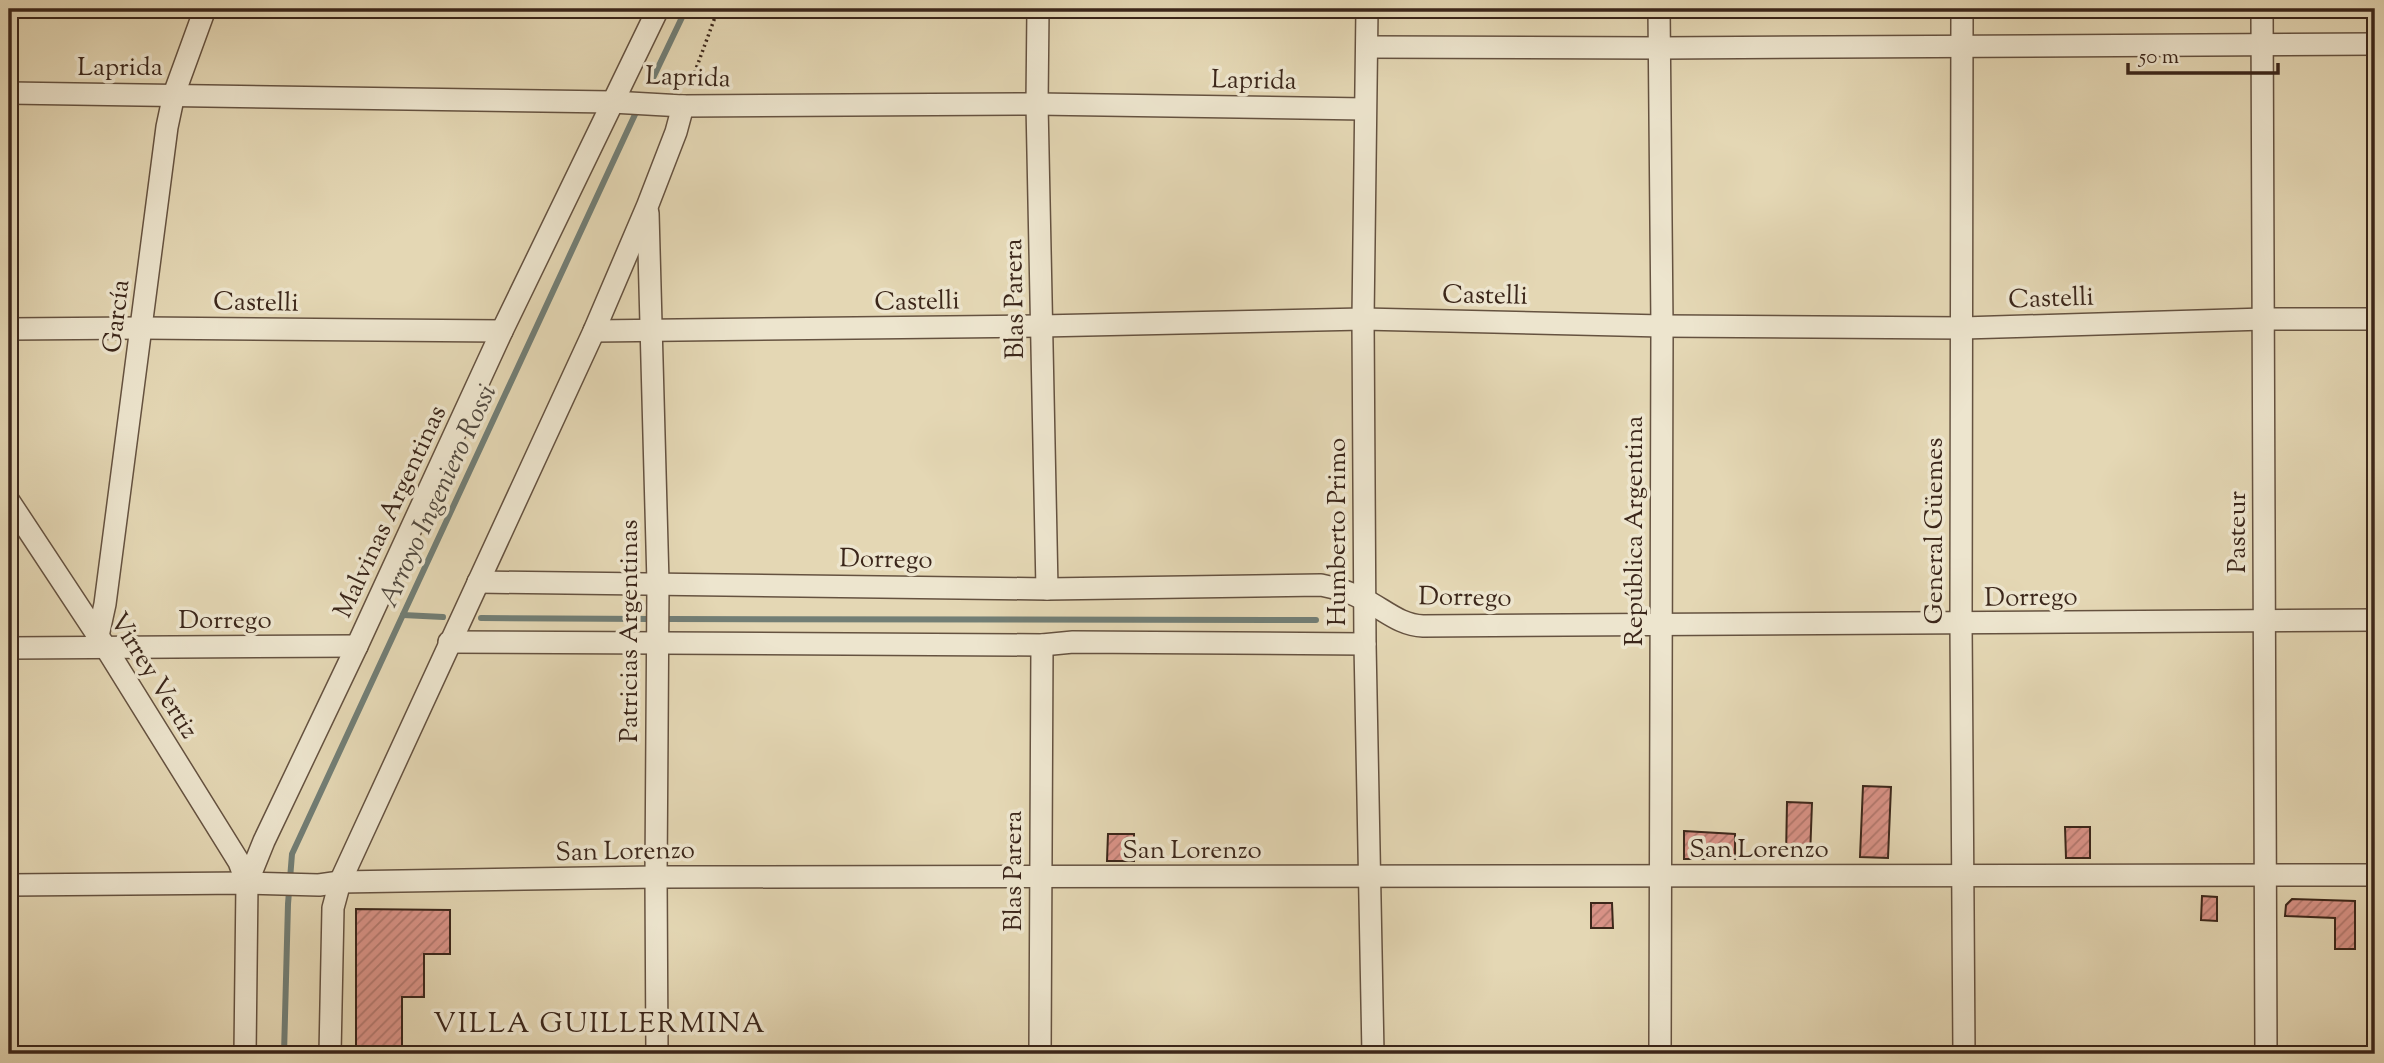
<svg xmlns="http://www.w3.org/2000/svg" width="2384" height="1063" font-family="'Sorts Mill Goudy',serif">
<defs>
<pattern id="building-hatch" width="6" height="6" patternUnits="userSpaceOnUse" patternTransform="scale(1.75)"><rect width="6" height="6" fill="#da9388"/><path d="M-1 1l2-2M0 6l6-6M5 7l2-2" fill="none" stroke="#b2786e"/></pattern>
</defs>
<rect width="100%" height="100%" fill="#e4d7b4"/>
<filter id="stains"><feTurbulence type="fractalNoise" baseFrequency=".00286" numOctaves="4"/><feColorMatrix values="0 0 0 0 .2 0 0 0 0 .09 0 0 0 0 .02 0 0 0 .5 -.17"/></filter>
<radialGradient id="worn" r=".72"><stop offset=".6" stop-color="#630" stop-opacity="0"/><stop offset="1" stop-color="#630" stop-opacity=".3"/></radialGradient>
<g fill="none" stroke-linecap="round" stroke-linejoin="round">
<g stroke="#727e75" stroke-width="6">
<polyline points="653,78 686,9"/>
<polyline points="403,615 443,617"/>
<polyline points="481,618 651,619"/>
<polyline points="666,619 1316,620"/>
<polyline points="284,1054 288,904 292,854 638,108"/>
</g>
</g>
<g fill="url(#building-hatch)" stroke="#3b261a" stroke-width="2">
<polygon points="1863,786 1891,787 1888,858 1860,857"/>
<polygon points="1787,802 1812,803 1810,857 1786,857"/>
<polygon points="2065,827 2090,827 2090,858 2066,858"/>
<polygon points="1684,831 1735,834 1735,859 1684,859"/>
<polygon points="1108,834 1134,834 1134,861 1107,861"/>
<polygon points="2202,896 2217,897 2217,921 2201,920"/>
<polygon points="2292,899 2355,901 2355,949 2335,949 2335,918 2285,916 2286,905"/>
<polygon points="1591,903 1612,903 1613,928 1591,928"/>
<polygon points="356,909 450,910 450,954 424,954 424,997 402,997 402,1054 356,1054"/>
</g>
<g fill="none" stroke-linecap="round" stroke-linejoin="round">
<g stroke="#655240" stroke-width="24">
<g id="minor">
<polyline points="1038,9 1037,104 1047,589"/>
<polyline points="1367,9 1363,319 1365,644 1373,1054"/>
<polyline points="1659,9 1662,326 1660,1054"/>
<polyline points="1962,9 1961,624 1964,1054"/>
<polyline points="2262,9 2266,1054"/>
<polyline points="1367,47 1660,48 2375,44"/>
<polyline points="9,93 612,102 683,106 1037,104 1365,109"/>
<polyline points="648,213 658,583 656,877 657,1054"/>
<polyline points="9,329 142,328 502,331"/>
<polyline points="594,331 1041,326 1363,319 1662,326 1963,328 2264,319 2375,319"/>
<polyline points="9,501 106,648 239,862 247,883"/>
<path d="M478,582l569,7 274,-4c15,3 29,7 42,14 21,10 36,26 60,27l952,-6"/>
<polyline points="98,636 105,604 167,127 174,94 205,9"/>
<polyline points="449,642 1042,645 1073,642 1365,644"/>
<polyline points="9,648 357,646"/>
<polyline points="9,885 247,883 319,885 340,882 656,877 2375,875"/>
<polyline points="245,1054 247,883 264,841 357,646 502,331 658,9"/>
<polyline points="330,1054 333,908 340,882 594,331 647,207 676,132 683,106"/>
<polyline points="1040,1054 1042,645"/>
</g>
</g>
<polyline stroke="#3b261a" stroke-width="3.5" stroke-dasharray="2 3.5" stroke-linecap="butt" points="689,88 718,9"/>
<use href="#minor" stroke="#ede5ce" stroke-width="21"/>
</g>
<g text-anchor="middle" stroke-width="7" stroke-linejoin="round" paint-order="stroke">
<g font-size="26" fill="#3b261a" stroke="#ede5ce">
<text x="120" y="75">Laprida</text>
<text transform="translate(688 76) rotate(2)" y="9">Laprida</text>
<text transform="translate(1254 79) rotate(1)" y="9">Laprida</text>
<text transform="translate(1485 294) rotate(1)" y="9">Castelli</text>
<text transform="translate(2051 297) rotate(-2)" y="9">Castelli</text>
<text transform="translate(1013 299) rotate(-91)" y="9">Blas Parera</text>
<text transform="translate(917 300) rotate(-1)" y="9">Castelli</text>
<text transform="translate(256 301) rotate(1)" y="9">Castelli</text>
<text transform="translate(115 316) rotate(-83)" y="9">García</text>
<text transform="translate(389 511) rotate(-65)" y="9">Malvinas Argentinas</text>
<text transform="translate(1633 531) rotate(-90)" y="9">República Argentina</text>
<text transform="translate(1933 531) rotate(-90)" y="9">General Güemes</text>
<text transform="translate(1336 532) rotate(-90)" y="9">Humberto Primo</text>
<text transform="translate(2236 532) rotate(-90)" y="9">Pasteur</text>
<text transform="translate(886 558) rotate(1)" y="9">Dorrego</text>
<text transform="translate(1465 596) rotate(1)" y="9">Dorrego</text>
<text transform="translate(2031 596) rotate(-1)" y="9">Dorrego</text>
<text x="225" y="628">Dorrego</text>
<text transform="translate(628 631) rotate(-90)" y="9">Patricias Argentinas</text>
<text transform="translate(155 675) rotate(58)" y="9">Virrey Vertiz</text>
<text x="1759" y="857">San Lorenzo</text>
<text x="1192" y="858">San Lorenzo</text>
<text transform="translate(625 850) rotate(-1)" y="9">San Lorenzo</text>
<text transform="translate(1012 871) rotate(-90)" y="9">Blas Parera</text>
</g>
<g font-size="28" font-style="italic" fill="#524a40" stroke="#ede5ce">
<text transform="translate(436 495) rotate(-65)" y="10">Arroyo Ingeniero Rossi</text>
</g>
<g font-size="28" letter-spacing="2" fill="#3b261a" stroke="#ede5ce">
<text x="600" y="1032">VILLA GUILLERMINA</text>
</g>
</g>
<rect width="2384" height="1063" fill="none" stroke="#e4d7b4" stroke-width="35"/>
<rect x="10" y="10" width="2363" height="1042" fill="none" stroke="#3b261a" stroke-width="3.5"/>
<rect x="18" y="18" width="2349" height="1028" fill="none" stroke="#3b261a" stroke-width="2"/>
<path d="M2128 63v10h150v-10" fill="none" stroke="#3b261a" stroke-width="3.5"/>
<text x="2139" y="63" font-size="21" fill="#3b261a" stroke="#ede5ce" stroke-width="5" paint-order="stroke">50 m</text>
<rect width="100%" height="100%" filter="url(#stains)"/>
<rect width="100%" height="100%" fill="url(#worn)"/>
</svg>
